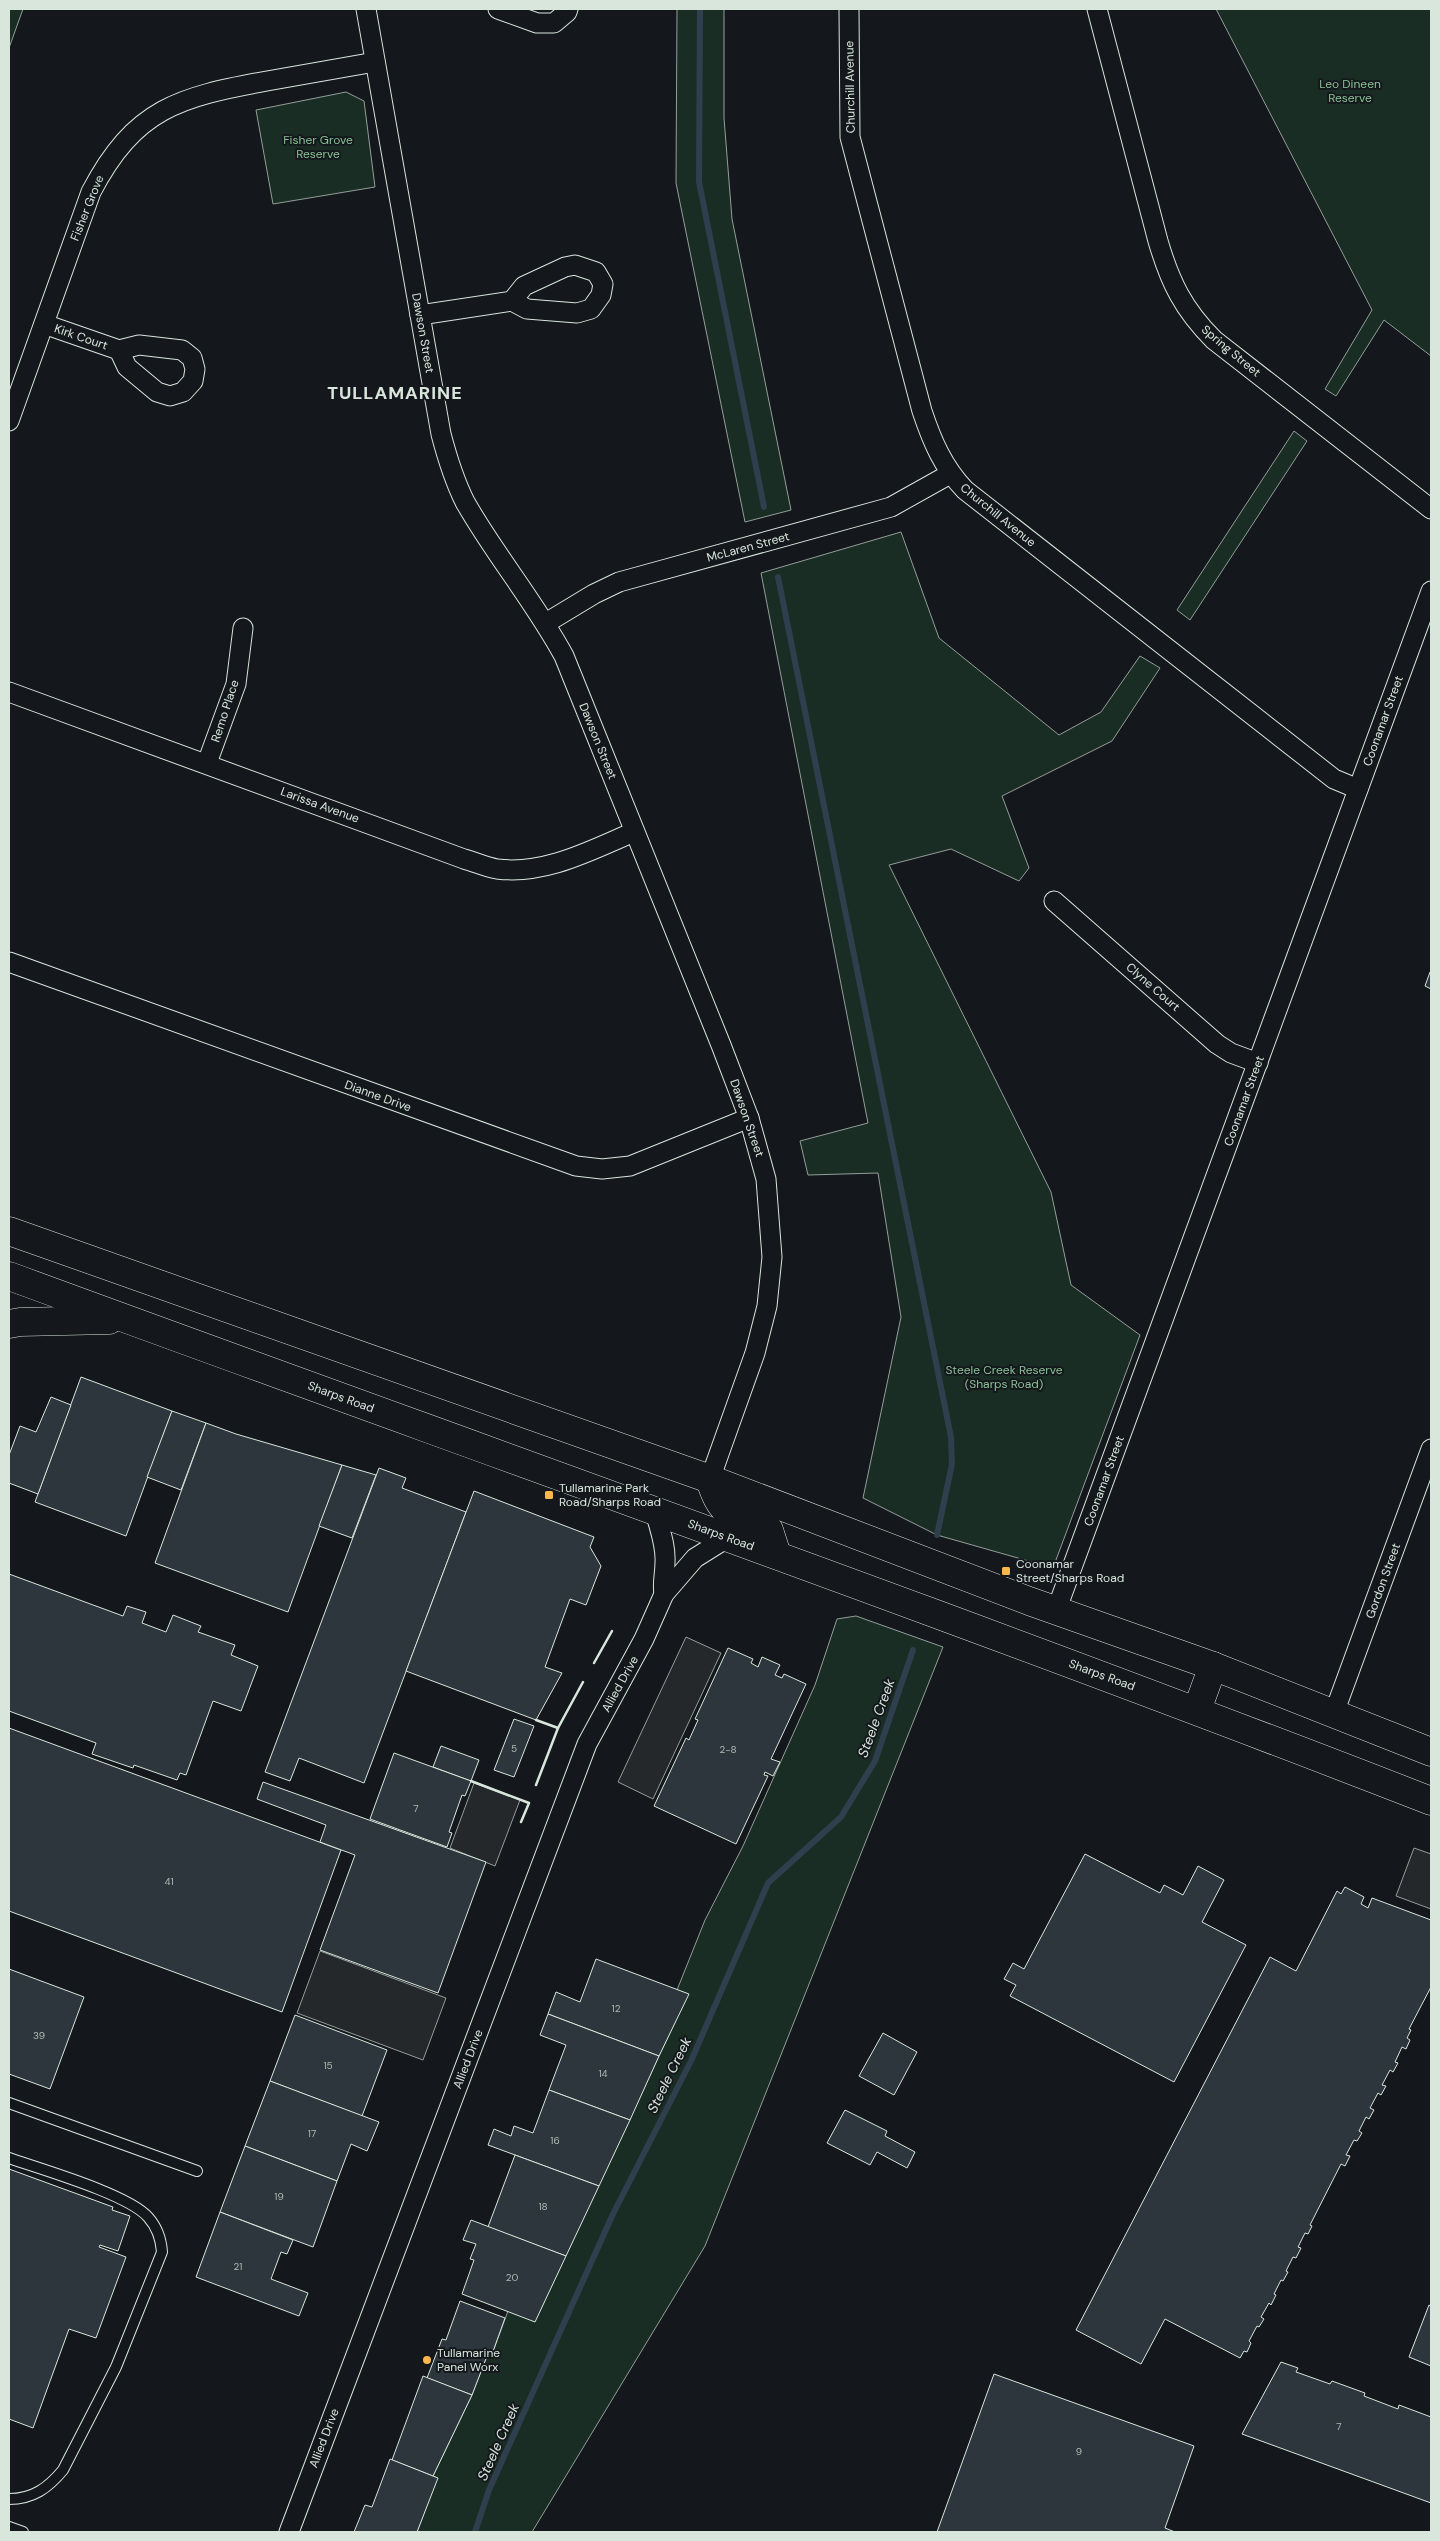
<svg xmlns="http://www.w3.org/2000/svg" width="1440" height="2541" font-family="'DM Sans',sans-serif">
<rect width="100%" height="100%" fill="#14181c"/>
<g fill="#1a2d24" stroke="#939e99">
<polygon points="9,9 23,9 9,48"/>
<polygon points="677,9 724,9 724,118 732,219 791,510 745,522 676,183"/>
<polygon points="1216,9 1431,9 1431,356 1384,320 1336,396 1325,389 1372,310"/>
<polygon points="346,92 364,101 375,187 273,204 256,110"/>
<polygon points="1294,431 1307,441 1190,620 1177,610"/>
<polygon points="901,532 939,638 1059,735 1101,712 1140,656 1160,668 1112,741 1002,796 1029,868 1019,881 951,849 889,865 1051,1192 1071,1285 1140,1335 1053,1568 937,1535 863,1498 901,1317 878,1173 808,1175 800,1141 868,1123 761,573"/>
<polygon points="856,1616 943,1647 705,2246 532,2532 417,2532 437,2478 433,2476 472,2395 487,2356 491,2357 508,2311 535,2321 688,1994 677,1990 705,1920 743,1846 815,1685 837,1619"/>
</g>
<g fill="#24282b" stroke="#939e99">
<polygon points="686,1637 721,1653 653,1799 618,1782"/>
<polygon points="474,1783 520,1800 495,1866 450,1848"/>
<polygon points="1414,1848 1431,1854 1431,1909 1396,1896"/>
<polygon points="320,1951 446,1998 423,2060 297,2013"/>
</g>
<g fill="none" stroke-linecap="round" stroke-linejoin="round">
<g stroke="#2f3f4d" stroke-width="6">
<polyline points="700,9 699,182 764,507"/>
<polyline points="778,577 951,1437 952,1464 937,1535"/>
<polyline points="475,2532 489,2490 613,2214 691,2061 768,1883 841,1817 875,1761 913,1650"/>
</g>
</g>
<g fill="#2c363c" stroke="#d8e6dc">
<polygon points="1430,972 1431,973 1431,989 1425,986"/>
<polygon points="81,1377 172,1411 126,1536 35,1502"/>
<polygon points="51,1397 71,1405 38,1494 9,1483 9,1455 20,1426 36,1432"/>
<polygon points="172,1411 206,1423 181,1490 147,1477"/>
<polygon points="206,1423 236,1434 342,1465 288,1612 155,1563"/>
<polygon points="342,1465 376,1475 352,1538 319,1526"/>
<polygon points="379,1468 406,1478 402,1488 466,1512 364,1783 299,1758 290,1781 265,1772"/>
<polygon points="474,1491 594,1537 590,1547 601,1566 586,1605 570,1599 545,1667 562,1673 536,1720 406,1671"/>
<polygon points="9,1574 123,1616 127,1606 146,1612 142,1623 166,1632 173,1615 201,1626 198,1632 235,1645 231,1655 258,1666 241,1711 213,1701 186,1775 180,1773 177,1780 134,1765 133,1768 92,1754 96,1743 9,1711"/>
<polygon points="728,1648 753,1659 751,1663 758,1667 762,1657 780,1665 775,1675 782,1678 784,1674 806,1684 771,1759 780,1762 773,1776 765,1772 764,1775 768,1776 736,1844 654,1806 686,1738 689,1740 698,1720 695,1719"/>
<polygon points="514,1719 534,1726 514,1777 494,1770"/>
<polygon points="9,1728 341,1850 282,2012 9,1911"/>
<polygon points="441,1746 479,1760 471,1781 433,1767"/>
<polygon points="394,1753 471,1781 465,1796 462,1795 449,1832 452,1833 447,1847 370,1819"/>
<polygon points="263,1782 486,1862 438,1993 320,1950 355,1855 320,1842 326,1825 257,1799"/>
<polygon points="1085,1854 1160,1893 1164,1885 1183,1895 1198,1866 1224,1880 1202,1922 1246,1945 1174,2082 1010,1996 1016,1985 1004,1979 1013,1963 1024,1969"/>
<polygon points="1345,1887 1364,1897 1361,1904 1368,1908 1372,1898 1431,1920 1431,1987 1409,2029 1411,2030 1407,2038 1410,2040 1406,2049 1402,2047 1395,2062 1398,2063 1393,2072 1390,2070 1382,2085 1386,2086 1381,2095 1378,2093 1370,2108 1374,2110 1369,2119 1366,2117 1359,2131 1362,2133 1357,2141 1354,2140 1346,2155 1350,2156 1345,2166 1341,2164 1310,2225 1312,2226 1308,2234 1305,2233 1298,2247 1301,2248 1296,2258 1293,2257 1286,2271 1288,2272 1283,2281 1281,2280 1274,2294 1276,2295 1271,2305 1269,2303 1261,2317 1264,2319 1259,2327 1257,2326 1249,2341 1251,2343 1247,2352 1244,2351 1240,2358 1165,2319 1141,2364 1076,2330 1270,1957 1296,1971 1337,1891 1341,1894"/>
<polygon points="596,1959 689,1994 659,2056 548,2014 556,1992 580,2002"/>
<polygon points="9,1969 84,1997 50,2089 9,2074"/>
<polygon points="548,2014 659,2056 630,2120 549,2090 566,2045 540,2035"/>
<polygon points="295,2015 387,2050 362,2116 270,2081"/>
<polygon points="883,2033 917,2052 894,2095 859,2076"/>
<polygon points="270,2081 379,2122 367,2151 351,2144 337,2181 245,2146"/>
<polygon points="549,2090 630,2120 599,2186 488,2145 494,2129 511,2136 514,2126 533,2133"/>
<polygon points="845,2110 887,2131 885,2136 915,2152 907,2168 877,2152 870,2165 827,2143"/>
<polygon points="245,2146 337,2181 313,2247 220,2212"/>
<polygon points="515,2155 599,2186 566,2256 488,2227"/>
<polygon points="9,2169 113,2207 112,2210 130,2216 118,2251 100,2245 99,2247 126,2257 96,2338 69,2329 33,2428 9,2419"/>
<polygon points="220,2212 293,2240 287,2254 281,2252 271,2279 308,2293 299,2316 196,2277"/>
<polygon points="471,2220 566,2256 535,2322 462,2294 474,2260 470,2259 476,2244 463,2240"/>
<polygon points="460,2301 505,2318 491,2357 487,2356 472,2395 427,2378 442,2339 446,2340"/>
<polygon points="1429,2305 1431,2306 1431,2366 1409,2357"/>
<polygon points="1281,2362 1298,2368 1296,2372 1330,2384 1332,2381 1365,2393 1364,2396 1398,2409 1399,2405 1431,2417 1431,2503 1242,2434"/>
<polygon points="994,2374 1194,2446 1165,2528 1175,2532 937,2532"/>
<polygon points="423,2376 472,2395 433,2476 392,2460"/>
<polygon points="390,2459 438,2478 417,2532 354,2532 365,2505 372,2507"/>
</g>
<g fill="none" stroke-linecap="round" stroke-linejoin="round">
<g stroke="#d8e6dc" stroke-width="12">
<g id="lane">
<polyline points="9,2103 197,2171"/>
<path d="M9,2158c31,11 119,36 139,59 9,10 13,21 14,35l-46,115 -53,103c-15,18 -30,29 -54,29"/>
<polyline points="9,2527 23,2532"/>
</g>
</g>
<g stroke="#d8e6dc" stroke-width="21">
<g id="street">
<path d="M366,9l75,425c6,23 13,46 24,68 30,53 70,100 99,154l157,389 28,73 17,61 6,78 -5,49 -12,47 -45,126"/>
<polyline points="498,9 537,23 554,23 567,12 568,9"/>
<path d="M849,9l1,128 72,274c10,30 21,56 43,79l369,289 24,10"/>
<path d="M1097,9l61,232c12,41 25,68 56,99l217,169"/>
<polyline points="420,315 512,301 527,309 577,313 591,309 601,295 603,284 596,272 575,265 565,267 524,286 512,301"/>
<polyline points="44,324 119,350 139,345 182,350 192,358 195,369 193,381 183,392 170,396 157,392 127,367 119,350"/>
<path d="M9,421l82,-229c44,-84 88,-95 176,-111 36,-6 72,-13 108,-19"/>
<polyline points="546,623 594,594 619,582 891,507 950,474"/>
<path d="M9,692l455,167c11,3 22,8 33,10 49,6 94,-19 137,-37"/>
<polyline points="207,763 236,684 243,628"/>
<polyline points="1054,901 1217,1044 1231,1053 1258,1063"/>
<polyline points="9,962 576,1166 602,1169 630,1166 749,1118"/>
<path d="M655,1511c4,17 11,33 10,51 0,12 -3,21 -1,32"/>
<polyline points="1056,1611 1431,591"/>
<polyline points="1334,1713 1431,1449"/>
<polyline points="289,2532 587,1744 644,1639 664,1594 695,1558 727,1538"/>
</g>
</g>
<g stroke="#d8e6dc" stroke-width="29">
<g id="primary">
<polyline points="9,1231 710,1479 1029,1601 1213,1666 1431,1752"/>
<path d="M9,1276c474,174 951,342 1422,525"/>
<polyline points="9,1324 20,1322 109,1320"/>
<path d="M710,1479c11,39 24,37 59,51l8,25"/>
<polyline points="1197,1710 1213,1666"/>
</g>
</g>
<use href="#lane" stroke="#14181c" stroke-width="10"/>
<use href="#street" stroke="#14181c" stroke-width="19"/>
<use href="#primary" stroke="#14181c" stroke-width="28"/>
<g stroke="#d8e6dc" stroke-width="2.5">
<polyline points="594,1663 612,1631"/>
<polyline points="536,1720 558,1728"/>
<polyline points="471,1781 529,1803 521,1822"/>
<polyline points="536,1785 558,1728 583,1682"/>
</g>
</g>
<g fill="#ffb74d" stroke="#14181c" stroke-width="2">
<rect x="544" y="1490" width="10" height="10" rx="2.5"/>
<rect x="1001" y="1566" width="10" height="10" rx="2.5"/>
<circle cx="427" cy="2360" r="5"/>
</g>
<g text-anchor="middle" stroke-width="4" stroke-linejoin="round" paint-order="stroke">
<g font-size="10" fill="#adbab4">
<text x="514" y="1752">5</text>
<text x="728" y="1753">2-8</text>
<text x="416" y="1812">7</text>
<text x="169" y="1885">41</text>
<text x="616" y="2012">12</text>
<text x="39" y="2039">39</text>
<text x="328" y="2069">15</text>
<text x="603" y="2077">14</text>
<text x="312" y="2137">17</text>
<text x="555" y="2144">16</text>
<text x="279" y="2200">19</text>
<text x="543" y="2210">18</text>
<text x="238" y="2270">21</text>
<text x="512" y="2281">20</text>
<text x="1339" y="2430">7</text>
<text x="1079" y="2455">9</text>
</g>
<g font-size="12" fill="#8ac095" stroke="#14181c">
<text x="1350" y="88">Leo Dineen<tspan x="1350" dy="14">Reserve</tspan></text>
<text x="318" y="144">Fisher Grove<tspan x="318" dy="14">Reserve</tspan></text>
<text x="1004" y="1374">Steele Creek Reserve<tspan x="1004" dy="14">(Sharps Road)</tspan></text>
</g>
<g font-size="12" fill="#d8e6dc" stroke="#14181c">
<text transform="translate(850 87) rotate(-91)" y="4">Churchill Avenue</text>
<text transform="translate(87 208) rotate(-68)" y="4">Fisher Grove</text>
<text transform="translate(423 333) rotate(80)" y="4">Dawson Street</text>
<text transform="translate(81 337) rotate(19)" y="4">Kirk Court</text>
<text transform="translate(1231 351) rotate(40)" y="4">Spring Street</text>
<text transform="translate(998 515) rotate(39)" y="4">Churchill Avenue</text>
<text transform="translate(748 547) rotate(-15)" y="4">McLaren Street</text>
<text transform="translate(225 711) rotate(-72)" y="4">Remo Place</text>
<text transform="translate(1383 721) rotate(-70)" y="4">Coonamar Street</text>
<text transform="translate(598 741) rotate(68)" y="4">Dawson Street</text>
<text transform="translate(320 805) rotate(20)" y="4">Larissa Avenue</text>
<text transform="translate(1153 987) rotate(41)" y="4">Clyne Court</text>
<text transform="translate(378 1096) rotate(20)" y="4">Dianne Drive</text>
<text transform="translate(1244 1101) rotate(-70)" y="4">Coonamar Street</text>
<text transform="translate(747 1118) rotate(71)" y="4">Dawson Street</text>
<text transform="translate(341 1397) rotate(20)" y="4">Sharps Road</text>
<text transform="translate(1104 1481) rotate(-70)" y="4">Coonamar Street</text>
<text transform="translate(721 1535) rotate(20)" y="4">Sharps Road</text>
<text transform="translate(1383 1581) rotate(-70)" y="4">Gordon Street</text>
<text transform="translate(1102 1675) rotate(20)" y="4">Sharps Road</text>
<text transform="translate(620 1684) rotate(-61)" y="4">Allied Drive</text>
<text transform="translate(468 2059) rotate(-69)" y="4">Allied Drive</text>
<text transform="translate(324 2438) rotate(-69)" y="4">Allied Drive</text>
</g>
<g font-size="12" fill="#d8e6dc" stroke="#14181c" text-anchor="start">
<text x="559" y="1492">Tullamarine Park<tspan x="559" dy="14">Road/Sharps Road</tspan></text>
<text x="1016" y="1568">Coonamar<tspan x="1016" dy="14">Street/Sharps Road</tspan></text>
<text x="437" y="2357">Tullamarine<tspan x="437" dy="14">Panel Worx</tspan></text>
</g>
<g font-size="14" font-style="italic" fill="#d8e6dc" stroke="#14181c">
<text transform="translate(876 1718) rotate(-70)" y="5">Steele Creek</text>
<text transform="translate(669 2075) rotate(-64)" y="5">Steele Creek</text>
<text transform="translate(498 2442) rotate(-66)" y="5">Steele Creek</text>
</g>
<g font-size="18" font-weight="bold" letter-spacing="1" fill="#d8e6dc" stroke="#14181c">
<text x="395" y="399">TULLAMARINE</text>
</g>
</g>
<rect width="1440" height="2541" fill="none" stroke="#d8e6dc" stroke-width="20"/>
</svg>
